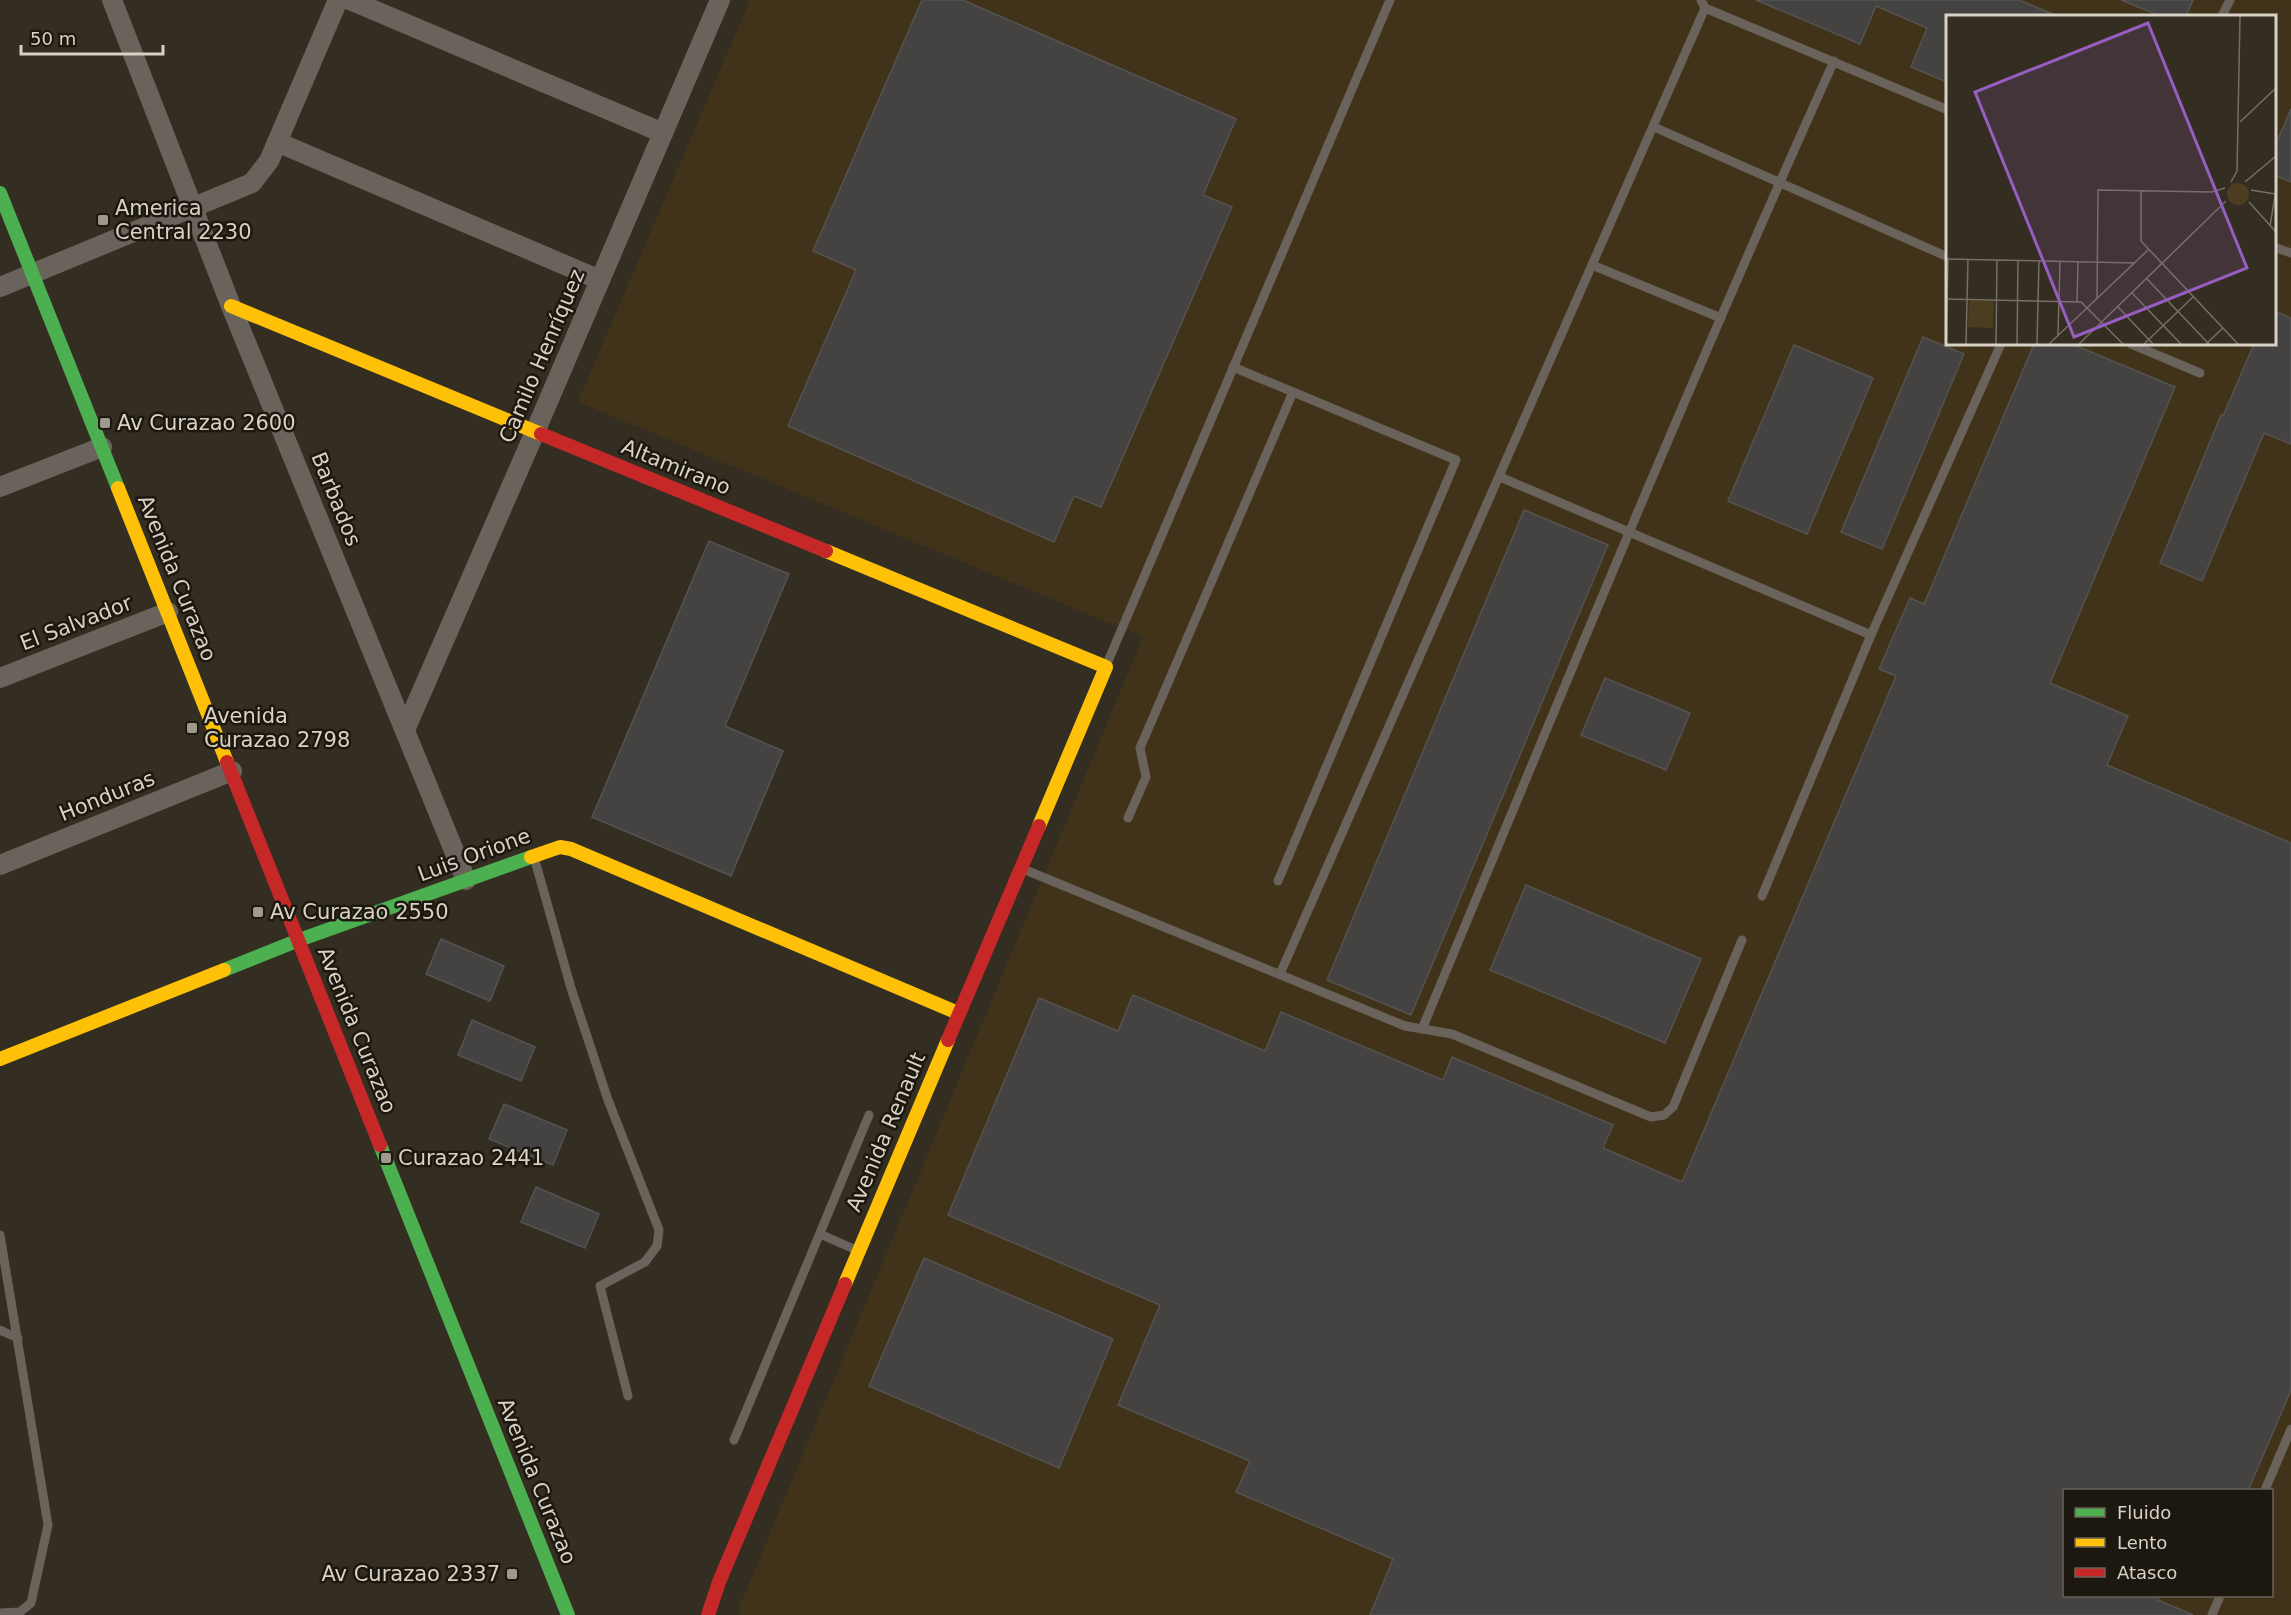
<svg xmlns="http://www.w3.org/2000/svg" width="2291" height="1615" font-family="'DejaVu Sans',sans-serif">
<rect width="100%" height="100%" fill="#342d22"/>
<path fill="#41331a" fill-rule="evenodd" d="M750,0h1541v1615h-1549l-3,-7 404,-971 -565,-235zM1948,16h326v328h-326zM2064,1490h208v106h-208z"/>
<g fill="#454342" stroke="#545351" stroke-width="1.5">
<polygon points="922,0 963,0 1236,119 1203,195 1232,207 1101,507 1074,496 1054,542 788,426 856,270 813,251"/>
<polygon points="1756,0 2019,0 2058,16 1947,16 1947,82 1911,67 1927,28 1876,6 1860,44"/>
<polygon points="2121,0 2193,0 2186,16 2160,16"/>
<polygon points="2291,109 2291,182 2274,175 2274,148"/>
<polygon points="2274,311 2291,318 2291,444 2264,433 2202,581 2160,563 2221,415 2223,416 2254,344 2274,344"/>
<polygon points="1923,337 1964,354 1882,549 1841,532"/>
<polygon points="2034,344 2072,344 2175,387 2050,683 2128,716 2107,765 2291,843 2291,1390 2248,1491 2064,1491 2064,1596 2160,1596 2158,1600 2193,1615 1370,1615 1393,1559 1236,1492 1250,1461 1118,1405 1160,1305 948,1215 1039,998 1118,1031 1133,995 1265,1051 1281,1012 1443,1080 1452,1057 1613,1125 1603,1148 1682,1182 1896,676 1879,669 1910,598 1924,604"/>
<polygon points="1794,345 1873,378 1807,534 1728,501"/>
<polygon points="1524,510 1608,545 1411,1015 1327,980"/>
<polygon points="709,541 789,574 725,726 783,751 731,876 592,817"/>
<polygon points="1605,678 1690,713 1666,770 1581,735"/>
<polygon points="1526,885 1701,959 1665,1043 1490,970"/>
<polygon points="441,939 504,966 490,1001 426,974"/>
<polygon points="472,1020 535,1047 521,1081 458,1055"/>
<polygon points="504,1104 567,1130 553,1165 489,1139"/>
<polygon points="536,1187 599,1214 585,1248 521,1222"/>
<polygon points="924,1258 1113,1339 1059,1468 869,1386"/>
</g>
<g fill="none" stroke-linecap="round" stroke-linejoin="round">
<g stroke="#69635b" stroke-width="9">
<polyline points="1701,0 1705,8 1948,110"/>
<polyline points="2222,16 2230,0"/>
<polyline points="1654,127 1948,257"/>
<polyline points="2274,247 2291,253"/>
<polyline points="1592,265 1721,318"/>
<polyline points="2131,344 2200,373"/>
<polyline points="1233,367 1456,460 1278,881"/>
<polyline points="1500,477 1871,635"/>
<polyline points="1106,666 1390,0"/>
<polyline points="1128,818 1146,777 1140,748 1293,392"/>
<polyline points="534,857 571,988 608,1100 659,1230 657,1246 645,1262 600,1286 628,1396"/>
<polyline points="1023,869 1405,1026 1452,1034 1651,1117 1664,1115 1673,1107 1742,940"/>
<polyline points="1762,896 1871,635 2001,344"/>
<polyline points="1280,974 1705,8"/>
<path d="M1422,1029c135,-324 268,-649 412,-968"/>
<polyline points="820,1234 856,1250"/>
<polyline points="0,1235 48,1525 31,1603 20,1612 0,1613"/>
<polyline points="0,1330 18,1338"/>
<polyline points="734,1440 869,1115"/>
<polyline points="2265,1490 2291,1429"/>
<polyline points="2212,1615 2220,1596"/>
</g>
<g stroke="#69635b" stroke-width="20">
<polyline points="112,0 231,306 466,880"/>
<polyline points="350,0 663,133"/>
<polyline points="277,142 600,280"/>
<polyline points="0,287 252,183 269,161 338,0"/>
<polyline points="0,487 102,447"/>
<polyline points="0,678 168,612"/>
<polyline points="405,730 535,432 720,0"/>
<polyline points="0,865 232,771"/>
</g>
<g stroke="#4caf50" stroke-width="14">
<polyline points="0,193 118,488"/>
<polyline points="224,970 299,940 531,857"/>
<polyline points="380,1145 568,1615"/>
</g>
<g stroke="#ffc107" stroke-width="14">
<polyline points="231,306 541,434"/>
<polyline points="118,488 227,762"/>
<polyline points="826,551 1106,667 1039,826"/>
<polyline points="531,857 560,847 571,849 958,1013"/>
<polyline points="0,1059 224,970"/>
<polyline points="845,1284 948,1040"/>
</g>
<g stroke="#c62828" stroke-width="14">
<polyline points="541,434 826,551"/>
<polyline points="227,762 380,1145"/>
<polyline points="948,1040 1039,826"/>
<polyline points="708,1615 719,1582 845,1284"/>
</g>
</g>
<g fill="#9f988c" stroke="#1d180f" stroke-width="2">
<rect x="97" y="214" width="12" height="12" rx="3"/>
<rect x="99" y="417" width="12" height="12" rx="3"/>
<rect x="186" y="722" width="12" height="12" rx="3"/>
<rect x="252" y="906" width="12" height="12" rx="3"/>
<rect x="380" y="1152" width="12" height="12" rx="3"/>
<rect x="506" y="1568" width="12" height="12" rx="3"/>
</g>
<g text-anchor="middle" stroke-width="5" stroke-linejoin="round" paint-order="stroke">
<g font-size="21" fill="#d8d1c5" stroke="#1d180f" text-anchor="start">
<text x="115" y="215">America<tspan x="115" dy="24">Central 2230</tspan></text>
<text x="117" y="430">Av Curazao 2600</text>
<text x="204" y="723">Avenida<tspan x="204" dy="24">Curazao 2798</tspan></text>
<text x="270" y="919">Av Curazao 2550</text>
<text x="398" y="1165">Curazao 2441</text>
<text x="500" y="1581" text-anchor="end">Av Curazao 2337</text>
</g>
<g font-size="21" fill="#d8d1c5" stroke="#1d180f">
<text transform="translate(542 356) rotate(-67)" y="7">Camilo Henríquez</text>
<text transform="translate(676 467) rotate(22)" y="7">Altamirano</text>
<text transform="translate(336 499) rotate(68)" y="7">Barbados</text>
<text transform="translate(177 578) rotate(68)" y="7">Avenida Curazao</text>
<text transform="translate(76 623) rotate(-21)" y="7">El Salvador</text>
<text transform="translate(107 796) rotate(-22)" y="7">Honduras</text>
<text transform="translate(474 855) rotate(-20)" y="7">Luis Orione</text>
<text transform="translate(357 1030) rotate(68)" y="7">Avenida Curazao</text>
<text transform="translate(886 1132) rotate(-67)" y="7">Avenida Renault</text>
<text transform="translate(537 1481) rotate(68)" y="7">Avenida Curazao</text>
</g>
</g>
<g transform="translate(1946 15)">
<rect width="330" height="330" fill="#342d22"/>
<path d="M281 179a11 11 0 1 1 22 0a11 11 0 1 1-22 0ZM23,286h25l-1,27 -25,-1z" fill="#4d3d20"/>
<path fill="none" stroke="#766f63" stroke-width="1.5" d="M294,107l36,-34M285,167l6,-11 3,-155M299,167l31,-26M305,175l24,4M195,176v50l97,103M303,187l27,30M324,211l6,-36M0,244l189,4M201,264l62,65M186,278l49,51M0,284l135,3 42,42M151,284l1,-109 114,2 13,-4M131,287l1,-41M172,292l35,37M112,320l2,-74M0,329l2,-85M20,329l2,-85M50,329l1,-84M71,329l1,-84M91,329l2,-84M103,329l99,-94M133,329l147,-143M198,329l49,-47M260,329l17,-16"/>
<path fill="#975ec1" fill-opacity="0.15" stroke="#975ec1" stroke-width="3" d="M202,8l99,245 -173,69 -99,-245z"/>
<rect width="330" height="330" fill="none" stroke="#d8d1c5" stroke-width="3"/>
</g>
<rect x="2063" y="1489" width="210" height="108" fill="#1d180f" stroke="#686258" stroke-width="1.5"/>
<rect x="2075" y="1508" width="30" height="9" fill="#4caf50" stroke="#686258" stroke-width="1.5"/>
<text x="2117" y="1519" font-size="18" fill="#d8d1c5">Fluido</text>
<rect x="2075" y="1538" width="30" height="9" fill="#ffc107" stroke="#686258" stroke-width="1.5"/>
<text x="2117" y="1549" font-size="18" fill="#d8d1c5">Lento</text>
<rect x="2075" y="1568" width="30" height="9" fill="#c62828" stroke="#686258" stroke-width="1.5"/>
<text x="2117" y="1579" font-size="18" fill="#d8d1c5">Atasco</text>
<path d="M21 45v9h142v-9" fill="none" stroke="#d8d1c5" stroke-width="3"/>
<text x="30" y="45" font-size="18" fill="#d8d1c5" stroke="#1d180f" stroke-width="4.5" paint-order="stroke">50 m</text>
</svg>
